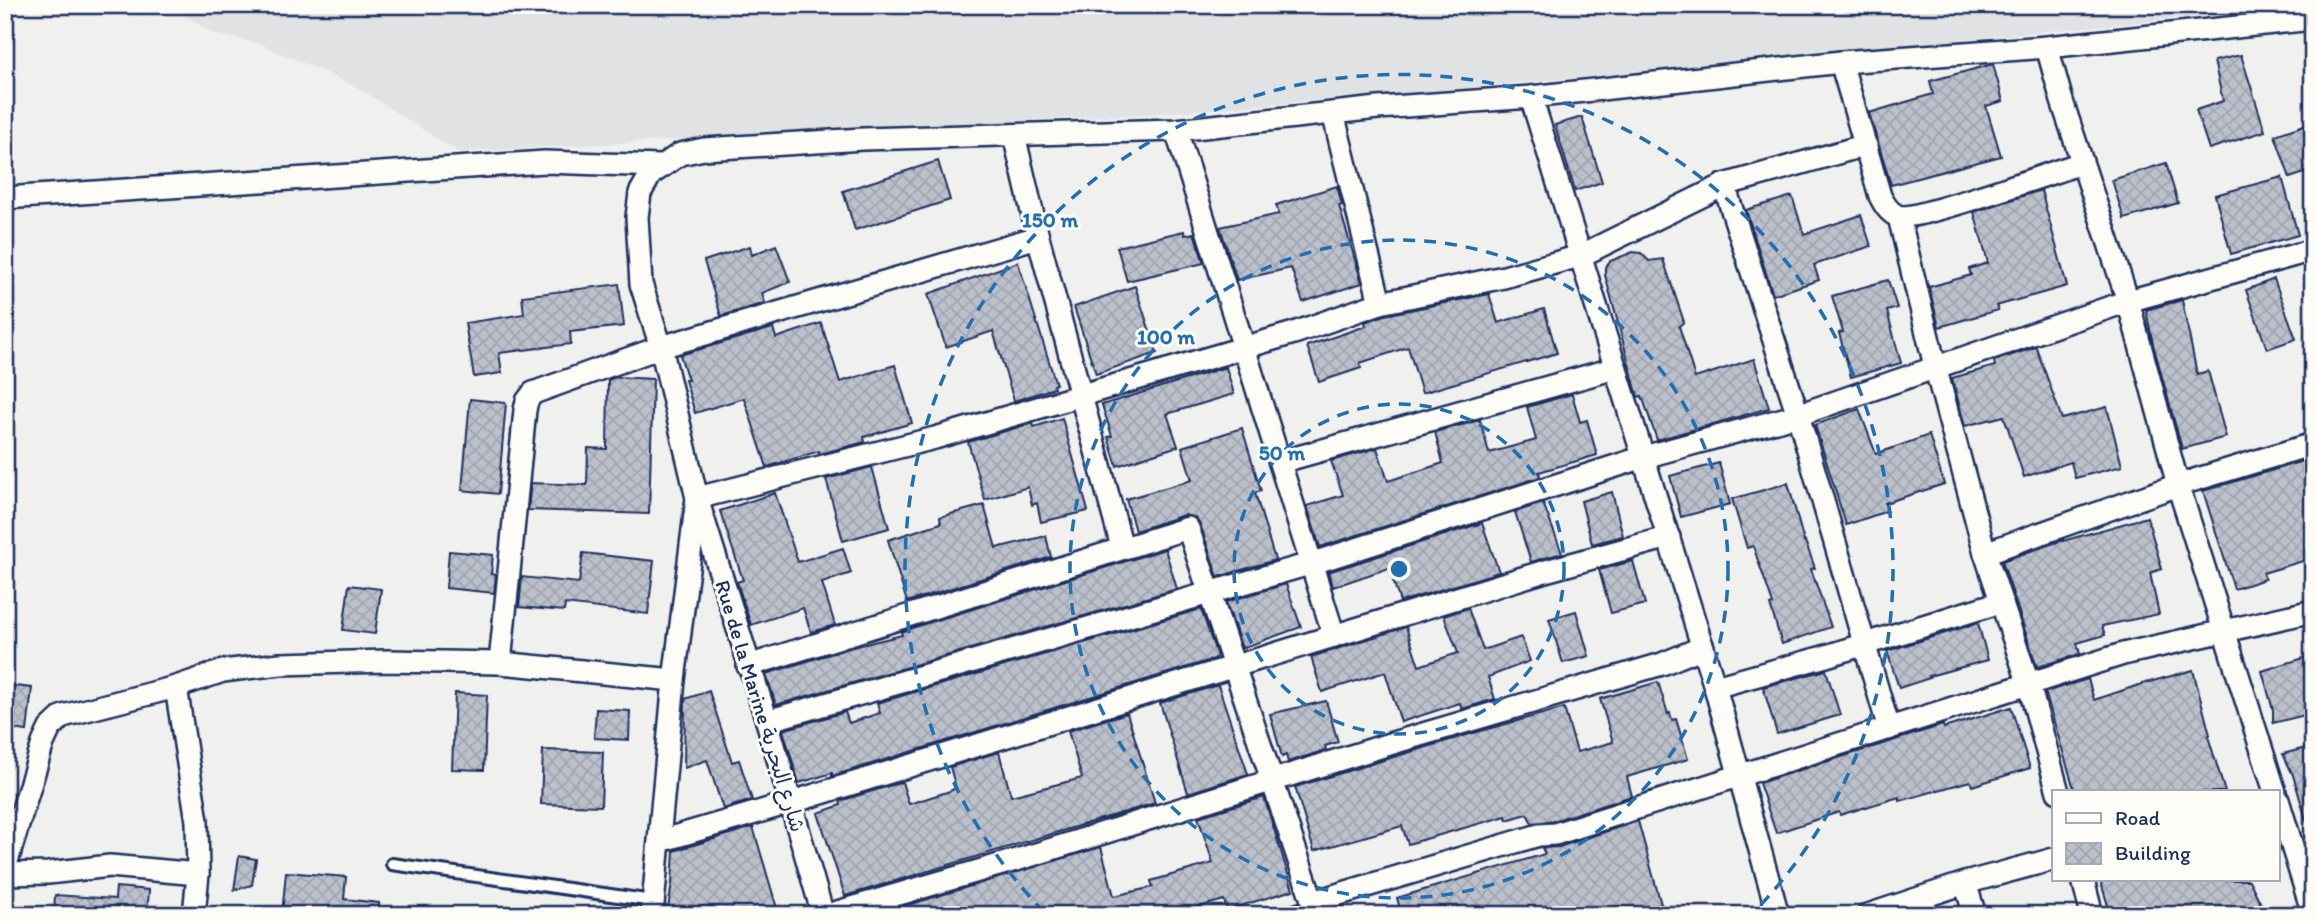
<svg xmlns="http://www.w3.org/2000/svg" width="2318" height="920" font-family="Itim,'Playpen Sans Arabic',sans-serif">
<defs>
<pattern id="building-cross-hatch" width="8" height="8" patternUnits="userSpaceOnUse" patternTransform="scale(1.75)"><rect width="8" height="8" fill="#bbc0ca"/><path d="M0 0l8 8M0 8l8-8" fill="none" stroke="#a0a5b0"/></pattern>
</defs>
<rect width="100%" height="100%" fill="#f0f0ee"/>
<filter id="ink" filterUnits="userSpaceOnUse"><feTurbulence type="fractalNoise" baseFrequency=".0143" numOctaves="2"/><feDisplacementMap in="SourceGraphic" scale="14" xChannelSelector="R" yChannelSelector="G"/><feConvolveMatrix kernelMatrix="1 2 1 2 8 2 1 2 1" color-interpolation-filters="sRGB"/></filter>
<g filter="url(#ink)">
<polygon fill="#e0e2e3" points="168,5 2313,5 1477,87 1164,113 458,152 357,87 258,43 214,34"/>
<g fill="url(#building-cross-hatch)" stroke="#1b2f5e" stroke-width="2">
<polygon points="2241,55 2265,131 2209,149 2196,110 2223,101 2214,61"/>
<polygon points="1993,64 2003,101 1986,106 2001,156 1891,185 1869,113 1933,94 1930,81"/>
<polygon points="1582,117 1602,182 1575,191 1555,125"/>
<polygon points="2313,122 2313,170 2290,178 2275,135"/>
<polygon points="938,161 950,200 855,230 843,191"/>
<polygon points="2166,163 2178,203 2124,219 2112,180"/>
<polygon points="2282,177 2298,235 2231,254 2215,195"/>
<polygon points="1337,186 1342,205 1339,206 1362,283 1303,302 1291,268 1237,280 1220,227 1279,214 1276,205"/>
<polygon points="2041,190 2067,286 1996,306 1998,310 1939,327 1929,287 1971,275 1969,269 1988,263 1974,212"/>
<polygon points="1792,196 1804,234 1861,215 1871,246 1814,265 1819,280 1773,295 1746,210"/>
<polygon points="1184,231 1185,235 1194,233 1204,263 1127,281 1117,247"/>
<polygon points="776,245 790,282 762,293 765,303 721,316 704,261 750,246 752,255"/>
<polygon points="1633,252 1641,253 1649,261 1663,259 1684,322 1679,326 1695,378 1754,359 1769,408 1657,440 1642,396 1638,397 1605,275 1605,267 1610,261"/>
<polygon points="1018,262 1056,384 1053,385 1054,388 1014,401 993,331 946,347 928,294"/>
<polygon points="2274,279 2296,339 2267,349 2246,290"/>
<polygon points="1888,280 1897,308 1887,311 1901,363 1851,377 1839,333 1843,332 1832,296"/>
<polygon points="619,284 624,326 570,332 571,344 499,353 502,373 474,377 465,323 524,314 522,296"/>
<polygon points="1135,286 1157,353 1096,374 1074,307"/>
<polygon points="1489,294 1498,323 1544,309 1557,353 1422,393 1408,347 1360,363 1361,368 1319,382 1307,346 1366,326 1365,322 1385,315"/>
<polygon points="2182,300 2197,374 2208,371 2226,437 2182,449 2153,344 2146,310"/>
<polygon points="821,323 840,382 895,365 912,423 864,437 865,442 819,454 819,451 767,467 744,398 695,413 685,380 688,380 680,355 773,328 776,338"/>
<polygon points="2036,347 2062,419 2107,407 2122,466 2075,478 2071,462 2024,477 2004,416 1965,426 1952,378 1995,366 1994,361"/>
<polygon points="1226,367 1234,394 1167,414 1178,446 1117,466 1108,437 1112,436 1102,405"/>
<polygon points="616,377 653,379 649,514 528,510 531,483 587,485 588,448 607,449 608,380"/>
<polygon points="1572,394 1580,422 1587,420 1597,455 1539,472 1540,476 1537,478 1320,547 1307,506 1343,495 1331,461 1377,448 1388,481 1443,463 1435,432 1480,420 1489,453 1536,440 1527,407"/>
<polygon points="470,399 506,403 498,494 462,490"/>
<polygon points="1859,409 1876,454 1929,435 1944,484 1885,503 1887,511 1846,525 1815,425"/>
<polygon points="1062,418 1088,511 1041,522 1037,503 1032,505 1028,487 985,500 968,442 1033,423 1034,427"/>
<polygon points="1242,428 1261,491 1255,493 1275,560 1218,577 1200,524 1196,518 1184,515 1135,531 1126,499 1192,480 1182,447"/>
<polygon points="2313,458 2313,558 2263,573 2265,579 2234,589 2203,491"/>
<polygon points="1719,463 1730,504 1681,517 1670,476"/>
<polygon points="872,467 889,528 843,541 826,479"/>
<polygon points="1788,483 1804,542 1805,541 1815,568 1811,569 1831,627 1782,644 1770,605 1773,604 1753,546 1747,548 1732,499"/>
<polygon points="1612,492 1623,536 1592,544 1581,501"/>
<polygon points="775,493 798,562 843,548 851,573 822,583 835,625 811,632 803,608 751,625 737,582 743,580 720,511"/>
<polygon points="1543,503 1562,553 1531,562 1515,512"/>
<polygon points="984,505 996,548 1046,536 1051,557 907,602 888,540 941,523 940,517"/>
<polygon points="2147,517 2162,569 2150,573 2159,614 2102,626 2105,635 2077,643 2080,654 2037,667 2002,561 2063,540 2063,541"/>
<polygon points="1482,523 1499,572 1400,602 1389,568 1333,587 1328,572"/>
<polygon points="1165,549 1177,589 776,705 766,674 849,648 902,635 901,632 915,627"/>
<polygon points="449,551 493,555 491,574 496,575 494,593 446,588"/>
<polygon points="583,553 654,561 648,614 565,604 564,611 519,607 522,577 579,583"/>
<polygon points="1633,561 1645,604 1611,613 1599,570"/>
<polygon points="1286,584 1301,627 1242,648 1226,602"/>
<polygon points="349,585 381,589 375,634 343,630"/>
<polygon points="1468,608 1483,650 1521,637 1530,661 1488,677 1495,699 1462,709 1460,703 1401,722 1385,672 1322,692 1311,657 1406,627 1419,666 1458,653 1444,616"/>
<polygon points="1201,609 1217,656 1214,659 832,776 832,773 799,783 783,730 845,712 849,723 880,713 877,703"/>
<polygon points="1576,611 1589,656 1563,663 1549,619"/>
<polygon points="1978,623 1988,660 1929,676 1930,678 1899,688 1887,651"/>
<polygon points="2313,655 2313,713 2273,723 2273,710 2262,671"/>
<polygon points="1826,670 1840,715 1777,734 1763,687"/>
<polygon points="2193,670 2210,735 2208,736 2225,792 2075,792 2045,692 2088,679 2094,700 2142,684"/>
<polygon points="1658,682 1668,714 1670,713 1672,720 1676,719 1688,759 1627,777 1632,796 1553,821 1532,823 1527,814 1507,820 1506,816 1408,844 1402,826 1314,851 1295,787 1470,734 1564,708 1577,752 1613,742 1600,699"/>
<polygon points="5,685 32,688 27,731 5,728"/>
<polygon points="1218,685 1248,774 1188,793 1160,703"/>
<polygon points="709,691 732,762 739,760 752,800 723,809 707,760 684,768 685,699"/>
<polygon points="455,693 487,695 484,770 452,769"/>
<polygon points="1326,701 1338,742 1325,746 1326,750 1288,762 1286,755 1282,757 1270,714"/>
<polygon points="2011,707 2030,768 1972,786 1970,781 1900,801 1899,797 1840,815 1839,812 1776,833 1759,783 1943,725 1944,728"/>
<polygon points="596,709 630,711 629,740 594,738"/>
<polygon points="1127,713 1155,803 845,896 818,813 841,805 840,801 902,782 909,804 950,791 956,788 950,767 999,752 1011,796 1082,778 1068,731"/>
<polygon points="2313,746 2313,825 2308,826 2293,775 2283,754"/>
<polygon points="543,750 603,752 601,806 541,804"/>
<polygon points="1264,797 1293,890 1227,910 1224,900 1171,915 1059,915 1057,908 1030,915 1021,915 1019,910 1000,915 875,915 1101,847 1114,896 1153,887 1151,881 1213,863 1198,817"/>
<polygon points="1638,821 1664,915 1402,915 1397,898 1545,854 1542,848 1559,847"/>
<polygon points="753,827 779,915 667,915 672,883 674,851"/>
<polygon points="239,856 256,859 252,885 234,890"/>
<polygon points="286,872 346,877 344,899 379,903 379,915 282,915"/>
<polygon points="2100,880 2249,880 2261,904 2256,906 2259,915 2111,915"/>
<polygon points="116,887 149,890 147,915 54,915 55,895 115,899"/>
</g>
<g fill="none" stroke-linecap="round" stroke-linejoin="round">
<g stroke="#1b2f5e" stroke-width="16">
<polyline id="service" points="392,864 653,901"/>
</g>
<g stroke="#1b2f5e" stroke-width="26">
<g id="minor">
<polyline points="2047,47 2062,101 2128,301 2178,485 2275,792"/>
<path d="M1841,62l39,134c4,8 9,17 18,20 17,6 157,-45 184,-53"/>
<polyline points="1531,97 1715,687 1778,915"/>
<polyline points="1333,113 1380,303"/>
<polyline points="1176,130 1334,636"/>
<polyline points="1014,135 1038,237 1122,547"/>
<polyline points="1724,185 1798,415 1889,729"/>
<polyline points="5,198 545,162 660,166"/>
<polyline points="1899,217 1935,366 1985,553 2029,685 2058,792"/>
<polyline points="1280,462 1616,368"/>
<polyline points="697,498 935,438 1294,333 1380,303 1504,277 1580,256 1724,185 1866,145"/>
<polyline points="699,505 767,721 823,915"/>
<polyline points="1985,553 2178,485 2313,444"/>
<polyline points="500,663 525,410 527,401 533,393 661,347 1038,237"/>
<polyline points="748,666 1188,528 1317,915"/>
<polyline points="176,687 197,821 198,874"/>
<polyline points="1715,687 1823,657 2001,602"/>
<polyline points="767,721 1313,563 1644,457 1798,415 2128,301 2313,250"/>
<polyline points="2278,800 2313,914"/>
<polyline points="660,841 789,803 1542,572 1669,537"/>
<polyline points="5,868 43,743 50,728 63,716 176,687 223,671 280,664 386,661 500,663 674,680"/>
<polyline points="5,874 48,873 110,866 198,874 194,915"/>
<polyline points="2083,880 2092,915"/>
<polyline points="1965,883 1975,915"/>
<polyline points="652,915 674,680 697,498 661,347 641,284 637,217 640,193 651,174 680,154 704,149 863,139 1176,130 1378,108 1531,97 1841,62 2047,47 2313,19"/>
<polyline points="827,915 1023,858 1396,742 1662,664 1703,647"/>
<polyline points="1297,915 1315,910 1316,901 1539,835 1555,834 2123,654 2313,611"/>
<polyline points="1868,915 1965,883 2054,859"/>
</g>
</g>
<use href="#service" stroke="#fdfcf7" stroke-width="10"/>
<use href="#minor" stroke="#fdfcf7" stroke-width="21"/>
</g>
</g>
<g fill="none" stroke="#1f6fb2" stroke-width="3.5" stroke-dasharray="12 9">
<circle cx="1399" cy="569" r="165"/>
<circle cx="1399" cy="569" r="329"/>
<path d="M1044 912A494 494 0 1 1 1754 912"/>
</g>
<g text-anchor="middle" stroke-width="6" stroke-linejoin="round" paint-order="stroke">
<g font-size="21" fill="#1b2f5e" stroke="#fdfcf7">
<text transform="translate(760 706) rotate(73)" y="7">Rue de la Marine شارع البحرية</text>
</g>
</g>
<circle cx="1399" cy="569" r="10" fill="#1f6fb2" stroke="#fdfcf7" stroke-width="3.5"/>
<g font-size="21" text-anchor="middle" font-weight="bold" fill="#1f6fb2" stroke="#fdfcf7" stroke-width="6" stroke-linejoin="round" paint-order="stroke">
<text x="1050" y="227">150 m</text>
<text x="1166" y="344">100 m</text>
<text x="1282" y="460">50 m</text>
</g>
<rect width="2318" height="920" fill="none" stroke="#fdfcf7" stroke-width="28"/>
<rect x="14" y="14" width="2290" height="892" fill="none" stroke="#1b2f5e" stroke-width="2.5" filter="url(#ink)"/>
<rect x="2052" y="790" width="228" height="91" fill="#fdfcf7" stroke="#a3aaba" stroke-width="2"/>
<rect x="2066" y="813" width="35" height="10" fill="#fdfcf7" stroke="#a3aaba" stroke-width="2"/>
<text x="2115" y="825" font-size="21" fill="#1b2f5e">Road</text>
<rect x="2066" y="843" width="35" height="21" fill="url(#building-cross-hatch)" stroke="#a3aaba" stroke-width="2"/>
<text x="2115" y="860" font-size="21" fill="#1b2f5e">Building</text>
</svg>
